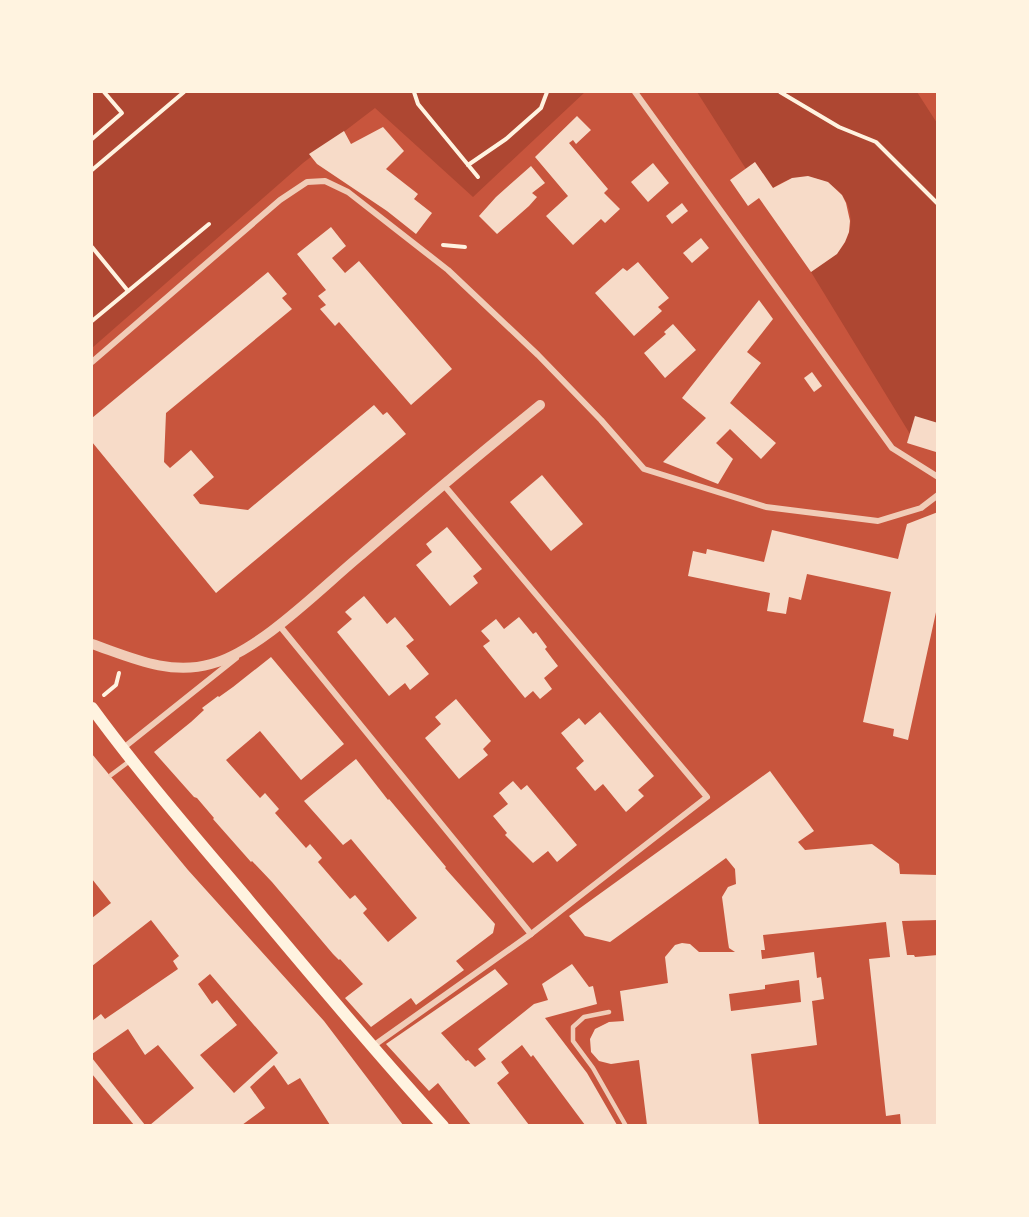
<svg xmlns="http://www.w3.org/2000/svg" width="1029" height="1217" font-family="'Fira Sans',sans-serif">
<rect width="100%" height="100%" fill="#c8553d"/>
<g fill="#ae4732">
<polygon points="92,92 585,92 473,197 375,108 303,163 92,348"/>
<path d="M697,92h220l20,31v300l-27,11 -99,-162c12,-9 27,-16 34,-30 23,-44 -29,-85 -72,-54l-18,-26 -9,7z"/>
</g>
<g fill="#f7dbc8" fill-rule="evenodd">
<polygon points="577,116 591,130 576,144 573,140 569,143 608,189 604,193 620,209 605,223 601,219 573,245 546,216 568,196 535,157"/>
<polygon points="383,127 404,151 386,169 418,194 414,199 432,213 416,234 387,211 317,164 309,154 344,131 351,144"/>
<polygon points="755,162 773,188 792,178 808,176 828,182 842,195 846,203 850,221 849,232 845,242 837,254 811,272 759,198 748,206 730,180"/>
<polygon points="653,163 669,183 648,202 631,182"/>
<polygon points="531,166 545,183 532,193 537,197 529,206 497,234 479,216 496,197"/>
<polygon points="682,203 688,211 672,224 666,216"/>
<polygon points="331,227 346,246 332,258 345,273 359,261 452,369 411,405 339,322 335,326 320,309 326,305 318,296 326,290 297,254"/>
<polygon points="701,238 709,248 692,263 683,253"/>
<polygon points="638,262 669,298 658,307 662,311 634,336 595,293 623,268 627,271"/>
<polygon points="268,272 287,294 282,298 292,309 166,413 164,462 170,468 191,450 214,477 193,495 200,504 248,510 374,405 383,415 387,412 406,434 216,593 92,442 92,418"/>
<polygon points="759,300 773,319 747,352 761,363 730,403 776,443 761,459 730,429 716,443 733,459 718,484 663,462 706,418 682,398"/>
<polygon points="673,324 696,350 665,378 644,353 666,334 664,332"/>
<polygon points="812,372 822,386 814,392 804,378"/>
<polygon points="915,416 938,423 938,447 936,452 907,443"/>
<polygon points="542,475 583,524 551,551 510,502"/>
<polygon points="938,512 938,603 908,740 893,736 894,729 863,722 891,592 807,574 801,600 789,597 786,614 767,611 770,593 688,576 693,551 706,554 707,549 764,562 772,530 898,559 907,524"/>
<polygon points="447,527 482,569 473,576 478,583 450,606 416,565 432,552 426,544"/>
<polygon points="364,596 387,624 395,617 414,640 406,646 429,674 410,690 405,683 389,696 337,632 352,619 345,612"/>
<polygon points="519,617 533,634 536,632 547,647 545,649 558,666 544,678 552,689 540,699 533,691 525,698 483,646 490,641 481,631 496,619 504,629"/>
<polygon points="271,657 344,744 301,780 260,731 226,760 260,798 265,793 279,809 275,813 306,848 310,844 322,858 318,862 350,899 355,895 367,909 363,913 388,942 417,918 351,839 343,845 304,801 356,759 388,800 389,799 446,867 445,868 495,924 493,933 456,961 464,970 416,1005 411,998 371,1027 345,998 363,984 361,982 340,959 339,960 333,954 272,882 252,861 251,862 213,819 214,818 197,798 194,797 154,752 191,722 204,710 202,708 218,696 219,697 233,687"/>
<polygon points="456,699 491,741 483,749 488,755 459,779 425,738 441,724 435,717"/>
<polygon points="600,712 654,776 638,790 644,796 626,812 603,784 595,791 576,768 584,761 561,733 579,718 585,725"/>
<path d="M92,754l96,116 136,151 79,104h-73l-30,-47 -12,7 -14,-20 -24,22 15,21 -23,17h-92l44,-37 -36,-43 -13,10 -17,-26 -36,25v-33l9,-7 4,5 73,-50 -5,-8 6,-5 -28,-36 -59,46v-48l19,-15 -19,-24zM210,974l68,79 -44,40 -34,-38 37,-30 -20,-25 -5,4 -14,-20z"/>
<path d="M770,771l44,60 -16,11 7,8 67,-6 27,20 1,10 38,1v45l-36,1 5,34h7l1,2 23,-2v170h-37l-1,-11 -14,2 -17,-157 21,-2 -4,-35 -123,13 2,15h-4l1,9 52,-7 3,26 4,-1 3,22 -12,2 5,44 -66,9 8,71h-112l-8,-65 -28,4 -12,-3 -8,-9 -1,-13 5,-10 14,-7 15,-1 -4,-30 48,-8 -3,-26 10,-12 7,-2 8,1 9,8h36l-6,-4 -1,-6 -6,-45 6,-10 8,-3 -1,-15 -9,-11 -116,84 -25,-6 -16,-20zM799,980l2,22 -70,9 -2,-17 36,-5v-4z"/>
<polygon points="513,781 521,790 527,785 577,845 557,862 548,851 533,863 505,835 507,833 493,816 508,804 499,793"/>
<polygon points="572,964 589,987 593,986 597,1004 545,1018 587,1073 617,1125 585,1125 533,1055 531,1057 522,1045 501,1062 509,1073 497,1083 529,1125 471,1125 438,1083 429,1091 386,1044 495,969 508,984 441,1033 466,1061 468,1060 475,1067 486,1059 478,1049 534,1004 548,1000 542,984"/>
<polygon points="92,1058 145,1125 134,1125 92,1074"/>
</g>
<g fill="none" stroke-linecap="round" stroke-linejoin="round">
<g stroke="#fff3e0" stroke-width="4">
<polyline points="414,92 418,104 478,177"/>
<polyline points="780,92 839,127 876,142 938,204"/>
<polyline points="92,139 122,113 104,92"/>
<polyline points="468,165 506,139 541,108 547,92"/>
<polyline points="92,170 184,92"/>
<polyline points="443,245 465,247"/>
<polyline points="92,247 128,291"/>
<polyline points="92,321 209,224"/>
<polyline points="104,695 116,685 119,673"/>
</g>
<g stroke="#f1ccb7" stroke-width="4.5">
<polyline points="111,775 131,760"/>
<polyline points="609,1012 584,1017 573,1027 573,1041 593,1068 626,1126"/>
</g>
<g stroke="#f1ccb7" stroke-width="6">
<polyline points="635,92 892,448 938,477"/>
<polyline points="92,362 280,200 307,182 325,181 348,192 448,270 538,355 601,420 644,469 766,507 878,521 921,508 938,495"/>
<polyline points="279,625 531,934"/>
<polyline points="122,749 236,658"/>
<polyline points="373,1046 531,934 707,797 443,484"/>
</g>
<path stroke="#f1ccb7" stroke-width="10" d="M92,644c38,13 77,32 119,20 49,-13 110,-76 150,-109 59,-51 119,-101 179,-150"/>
<path stroke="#fff3e0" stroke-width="12" d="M92,708c49,67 104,130 158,194 63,75 126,151 193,224"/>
</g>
<rect width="1029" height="1217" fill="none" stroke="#fff3e0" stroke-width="186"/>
</svg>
